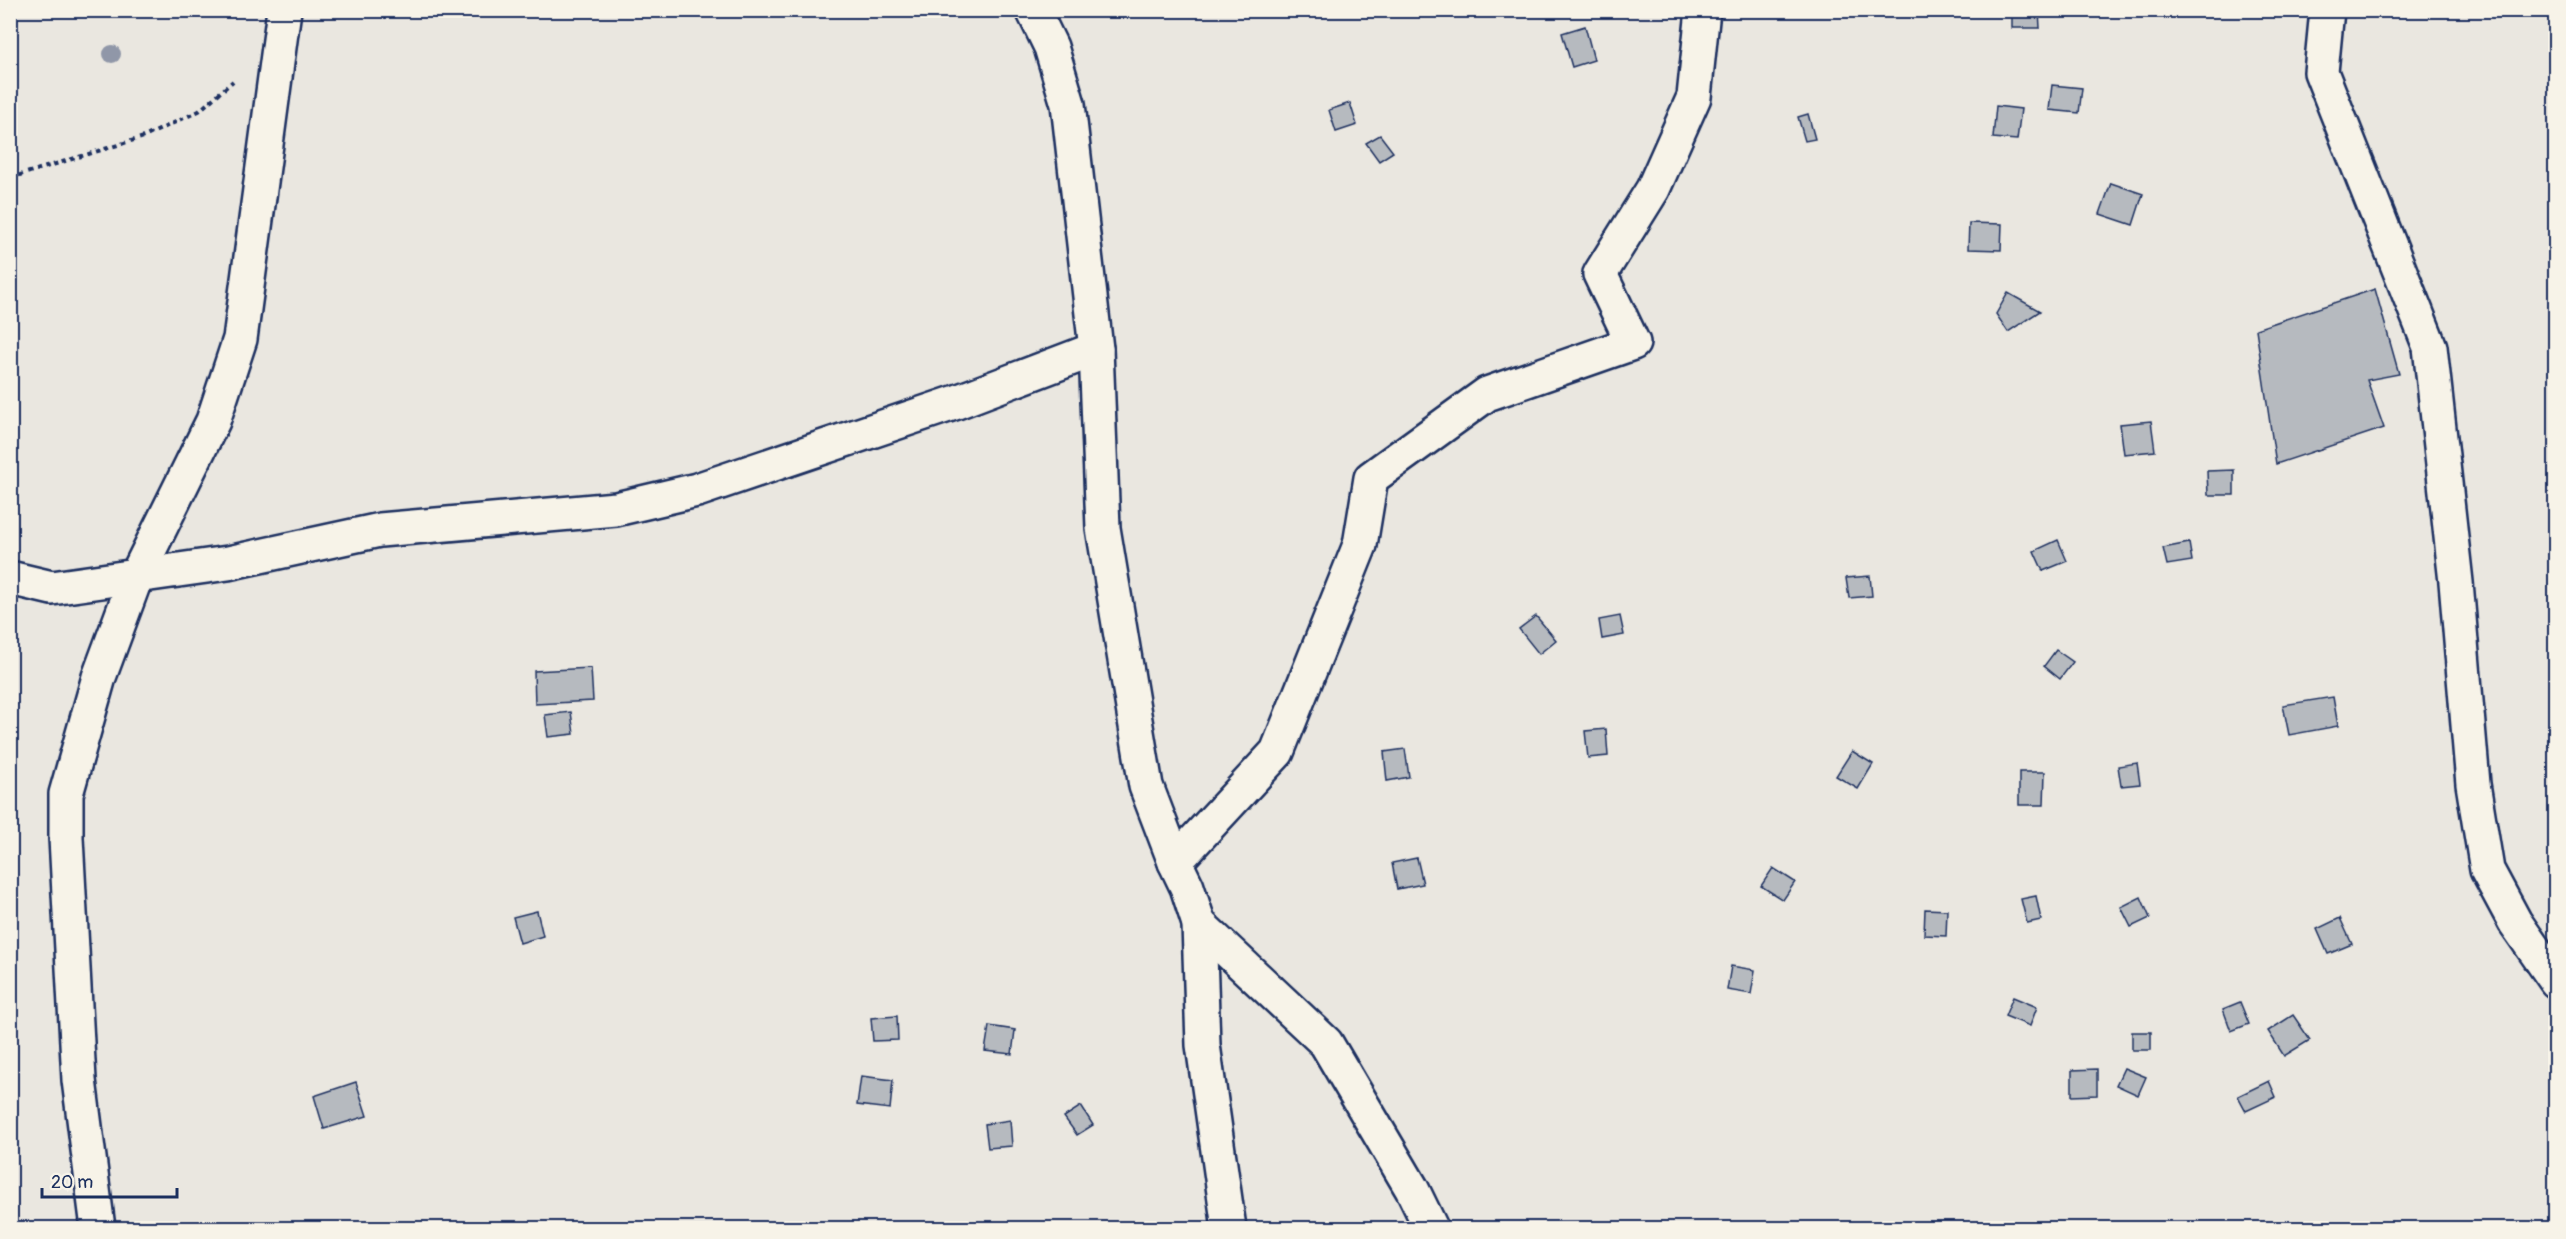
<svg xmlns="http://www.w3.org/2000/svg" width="2566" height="1239" font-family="Pangolin,sans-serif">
<rect width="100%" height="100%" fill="#eae7e0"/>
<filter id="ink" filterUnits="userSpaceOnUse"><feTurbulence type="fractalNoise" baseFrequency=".0167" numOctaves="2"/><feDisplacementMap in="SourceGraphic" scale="12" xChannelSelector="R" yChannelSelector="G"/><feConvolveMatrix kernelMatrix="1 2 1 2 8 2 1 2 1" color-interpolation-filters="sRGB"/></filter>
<g filter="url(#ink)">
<g fill="#b6babf" stroke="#1b2f5e" stroke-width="1.5">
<polygon points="2012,10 2039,10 2040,28 2012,28"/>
<polygon points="1585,26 1594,60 1572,67 1562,33"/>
<polygon points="2052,85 2082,88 2079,113 2049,110"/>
<polygon points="1350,103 1357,125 1336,132 1329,110"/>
<polygon points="1996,106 2021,109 2017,140 1993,138"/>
<polygon points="1808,114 1815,139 1805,141 1798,117"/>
<polygon points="1380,135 1393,152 1379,161 1366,143"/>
<polygon points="2111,183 2143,194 2133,225 2100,214"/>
<polygon points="1969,223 2002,224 2001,250 1968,249"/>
<polygon points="2375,289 2399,374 2367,380 2384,428 2276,464 2256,329"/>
<polygon points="2008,293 2040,311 2008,332 1996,314"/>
<polygon points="2151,421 2155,451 2124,454 2120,424"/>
<polygon points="2234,470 2234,495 2208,495 2207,471"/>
<polygon points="2058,540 2067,561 2043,571 2034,551"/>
<polygon points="2189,543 2192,561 2167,565 2163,548"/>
<polygon points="1870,576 1872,596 1849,598 1846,578"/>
<polygon points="1536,616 1556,640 1539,654 1519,629"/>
<polygon points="1620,616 1624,635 1602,639 1599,620"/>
<polygon points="2056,650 2073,662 2060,679 2044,666"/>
<polygon points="591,668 593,701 535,704 534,671"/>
<polygon points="2333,697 2338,726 2289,735 2283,705"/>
<polygon points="571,712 574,734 548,737 545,715"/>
<polygon points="1606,729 1608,756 1588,758 1585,731"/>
<polygon points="1405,749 1409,777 1387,781 1384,752"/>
<polygon points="1852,751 1873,764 1858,789 1836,776"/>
<polygon points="2137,763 2140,784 2121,786 2118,766"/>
<polygon points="2019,772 2045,772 2044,805 2019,805"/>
<polygon points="1417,858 1423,884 1397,889 1392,863"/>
<polygon points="1773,868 1795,882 1783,900 1761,886"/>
<polygon points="2036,896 2041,920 2027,923 2021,899"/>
<polygon points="2141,897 2150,918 2131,927 2121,907"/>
<polygon points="1925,909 1947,910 1946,936 1924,935"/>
<polygon points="537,911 543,936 520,943 513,917"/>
<polygon points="2340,918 2352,944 2328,954 2317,929"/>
<polygon points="1731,966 1755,970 1751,994 1727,990"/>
<polygon points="2013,997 2037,1007 2030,1026 2005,1016"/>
<polygon points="2240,1002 2249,1024 2231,1031 2223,1009"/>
<polygon points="2293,1015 2310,1040 2284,1056 2268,1031"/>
<polygon points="897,1016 898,1040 873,1041 871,1018"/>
<polygon points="989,1026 1015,1030 1012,1054 985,1051"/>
<rect x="2132" y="1032" width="19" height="18"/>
<polygon points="2124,1068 2146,1077 2138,1095 2116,1085"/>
<polygon points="2097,1069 2097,1095 2072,1096 2072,1070"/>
<polygon points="861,1076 893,1080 890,1109 857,1105"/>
<polygon points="2269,1081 2276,1097 2246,1111 2238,1096"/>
<polygon points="356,1082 367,1116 324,1129 314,1096"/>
<polygon points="1081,1106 1093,1125 1077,1135 1064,1117"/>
<polygon points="1010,1120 1012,1146 988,1148 985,1124"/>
</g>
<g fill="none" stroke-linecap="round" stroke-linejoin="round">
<g stroke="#1b2f5e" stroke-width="38">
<g id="minor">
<polyline points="1033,10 1051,47 1068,104 1096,349 1103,528 1146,786 1175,862 1187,887 1199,924 1203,1045 1229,1228"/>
<polyline points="2327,10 2321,72 2430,347 2456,582 2473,784 2487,870 2515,922 2556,981"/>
<polyline points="10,578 52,588 228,563 380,530 616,509 697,490 954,403 1096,349"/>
<polyline points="1175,862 1277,752 1360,545 1371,478 1487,394 1633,343 1600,274 1653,189 1694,97 1703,10"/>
<polyline points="1199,924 1326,1043 1412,1189 1431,1228"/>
<polyline points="98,1228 79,1080 66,838 66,794 99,677 136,577 213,421 240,339 284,10"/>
</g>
</g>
<polyline stroke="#1b2f5e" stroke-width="4" stroke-dasharray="4.5 4.5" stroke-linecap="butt" points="10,178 144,137 199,111 233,81"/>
<use href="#minor" stroke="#f7f3e8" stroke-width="33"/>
</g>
<circle fill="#9097a8" cx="112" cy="54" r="9"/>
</g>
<rect width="2566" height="1239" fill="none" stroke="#f7f3e8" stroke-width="36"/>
<rect x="18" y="18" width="2530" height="1203" fill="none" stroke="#1b2f5e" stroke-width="2" filter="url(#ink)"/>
<path d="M42 1188v9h135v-9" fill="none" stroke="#1b2f5e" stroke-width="3"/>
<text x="51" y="1188" font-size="18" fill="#1b2f5e" stroke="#f7f3e8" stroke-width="4.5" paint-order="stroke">20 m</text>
</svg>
